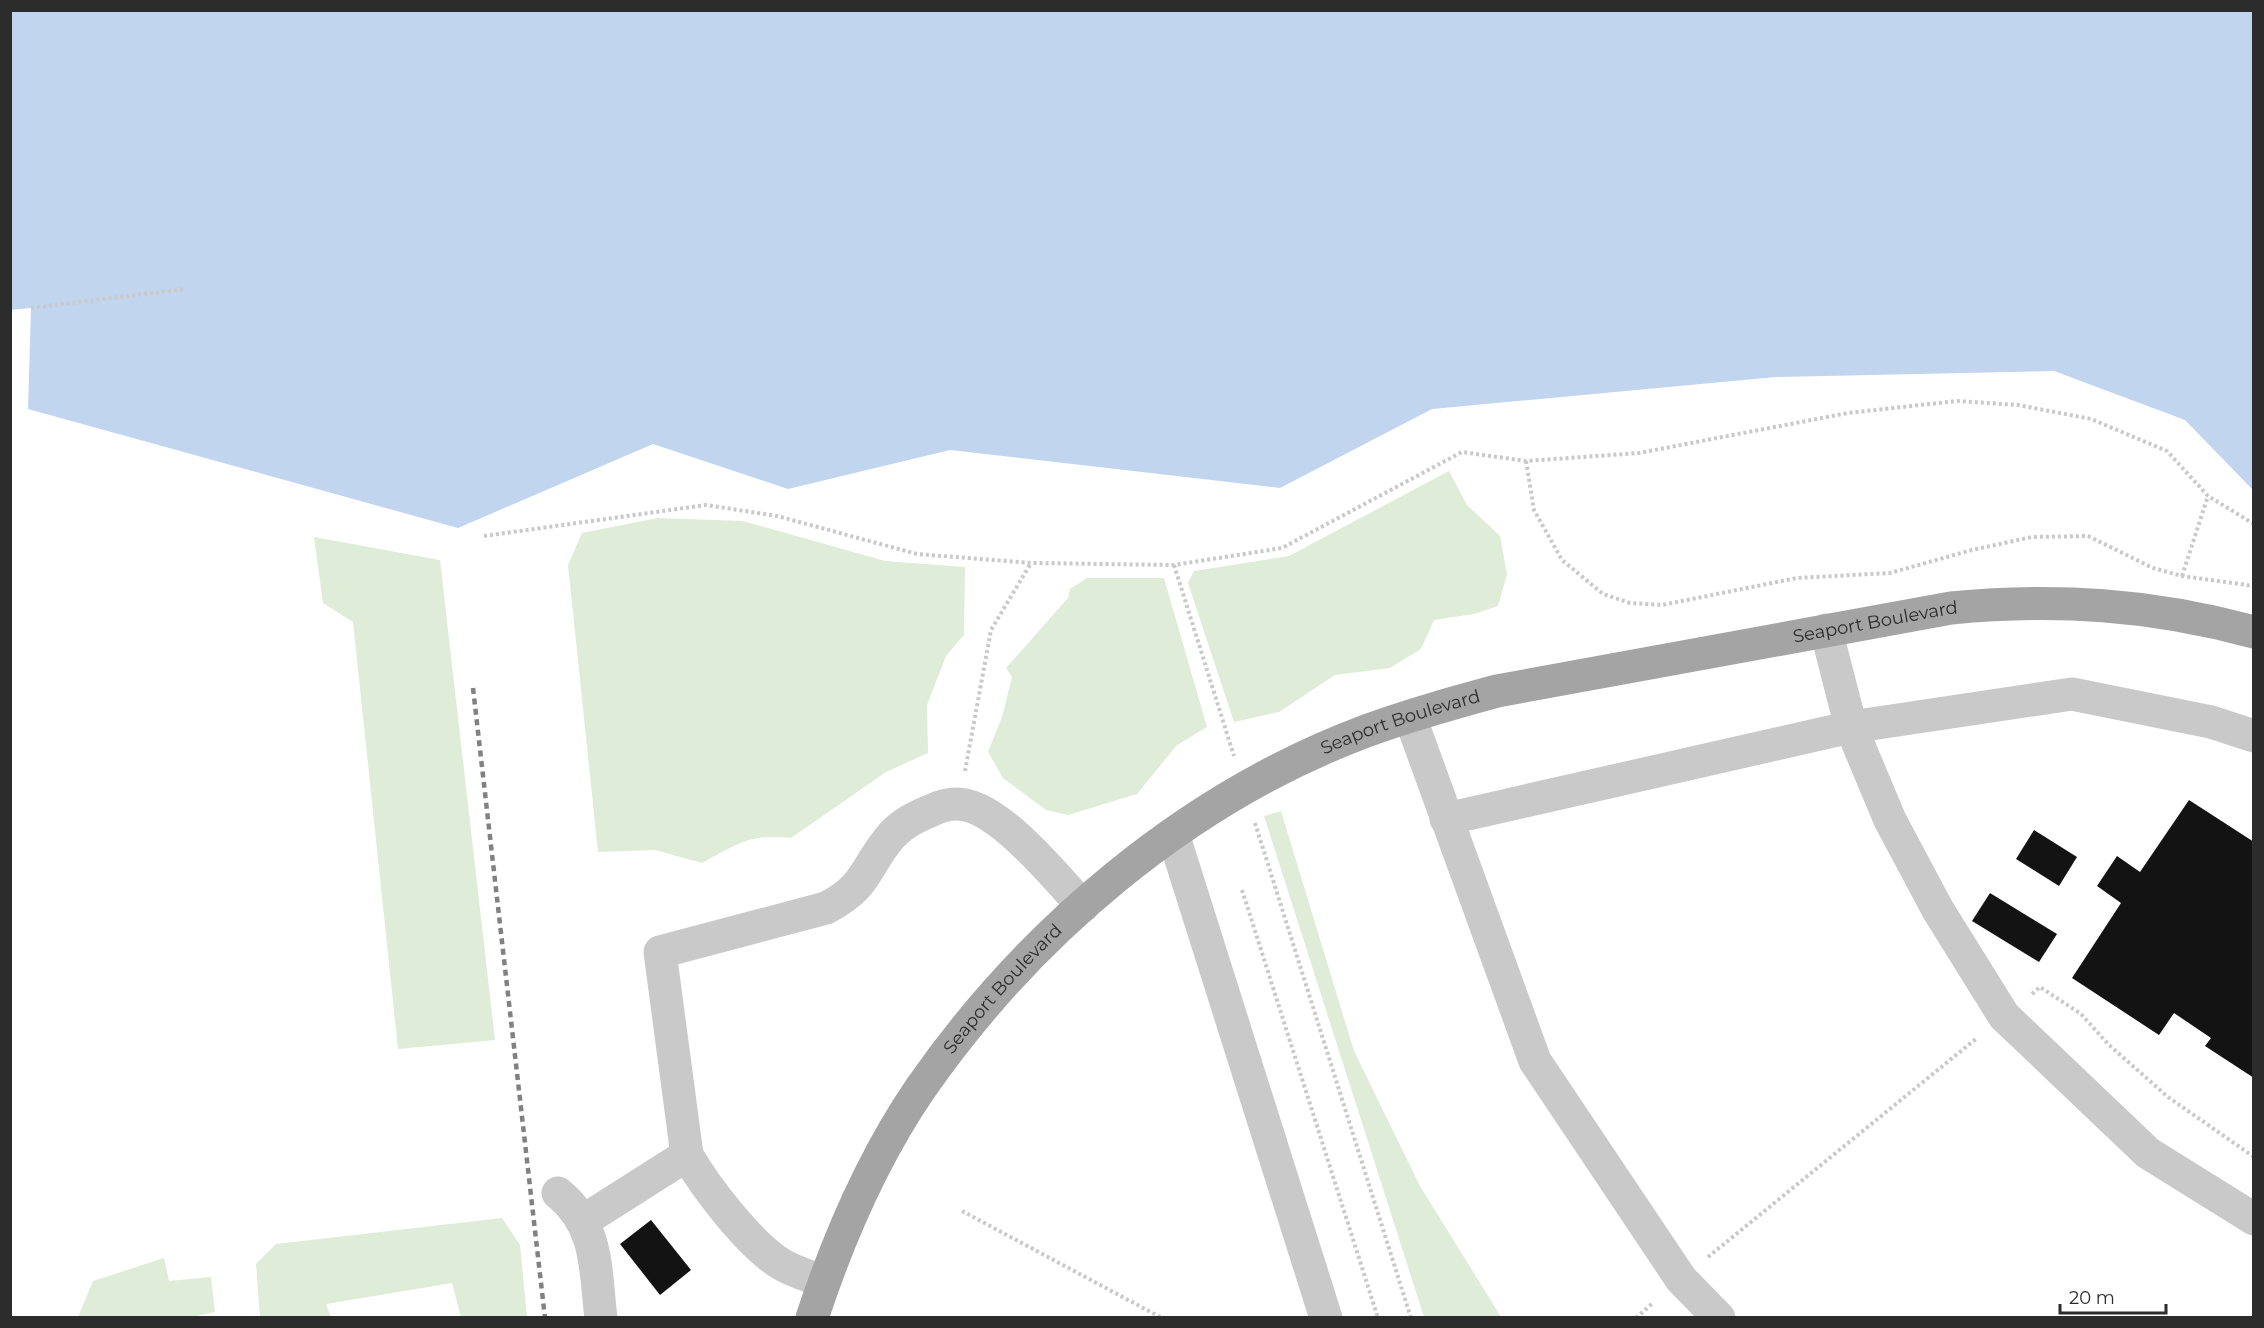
<svg xmlns="http://www.w3.org/2000/svg" width="2264" height="1328" font-family="Montserrat,sans-serif">
<rect width="100%" height="100%" fill="#fff"/>
<g fill="#dfecd8">
<polygon points="1449,471 1467,505 1500,536 1507,574 1498,606 1474,614 1434,620 1421,649 1390,668 1335,675 1279,712 1234,722 1188,583 1194,571 1289,556"/>
<path d="M658,518l85,3 142,40 80,6 -1,68 -18,21 -19,49 1,48 -42,19 -95,66c-40,-5 -55,7 -89,25l-47,-13 -57,2 -30,-287 14,-32z"/>
<polygon points="314,537 440,560 495,1040 398,1049 353,622 323,603"/>
<polygon points="1087,578 1164,578 1207,727 1177,745 1137,794 1068,815 1046,810 1003,778 988,752 1002,717 1012,677 1006,668 1068,598 1070,589"/>
<polygon points="1281,811 1354,1051 1420,1186 1501,1317 1424,1317 1264,816"/>
<polygon points="502,1218 520,1245 527,1317 461,1317 452,1283 326,1304 331,1317 260,1317 256,1264 276,1244"/>
<polygon points="164,1258 169,1281 211,1277 215,1312 188,1318 78,1317 93,1281"/>
</g>
<polygon fill="#c2d5ee" points="10,11 2253,11 2253,490 2185,420 2054,371 1776,377 1432,409 1280,488 950,450 788,489 653,444 458,528 28,409 31,308 10,310"/>
<g fill="#131313">
<polygon points="2189,800 2254,842 2254,1078 2205,1046 2211,1038 2174,1013 2159,1035 2072,978 2121,903 2097,886 2117,856 2140,872"/>
<polygon points="2034,830 2077,857 2059,886 2016,859"/>
<polygon points="1990,893 2057,934 2039,962 1972,921"/>
<polygon points="651,1220 691,1270 660,1295 620,1244"/>
</g>
<g fill="none" stroke-linecap="round" stroke-linejoin="round">
<g stroke="#c9c9c9" stroke-width="4" stroke-dasharray="3 3" stroke-linecap="butt">
<polyline points="31,308 184,289"/>
<polyline points="1526,461 1534,510 1562,560 1603,594 1630,603 1662,605 1797,578 1890,573 1972,550 2032,537 2088,536 2153,568 2182,576 2254,586"/>
<polyline points="484,536 706,505 777,516 917,554 1031,563 1174,565 1282,548 1462,452 1526,461 1639,453 1848,413 1957,401 2018,405 2091,419 2167,451 2208,496 2254,524"/>
<polyline points="1174,565 1234,756"/>
<polyline points="2182,576 2208,496"/>
<polyline points="965,771 991,630 1031,563"/>
<polyline points="1255,823 1411,1318"/>
<polyline points="1242,890 1378,1318"/>
<polyline points="2032,994 2040,987 2081,1014 2109,1045 2168,1097 2254,1157"/>
<polyline points="962,1211 1162,1318"/>
<polyline points="1708,1257 1977,1038"/>
<polyline points="1636,1318 1654,1302"/>
</g>
<g stroke="#c9c9c9" stroke-width="33">
<polyline points="1826,630 1851,727 1890,820 1938,910 2004,1016 2148,1153 2254,1219"/>
<polyline points="1410,717 1535,1061 1681,1279 1719,1318"/>
<polyline points="1446,819 1851,727 2072,694 2211,722 2254,736"/>
<polyline points="1173,834 1326,1318"/>
<path d="M558,1193c41,33 37,77 43,125"/>
<polyline points="583,1221 687,1155"/>
<path d="M824,1282c-14,-6 -30,-10 -43,-18 -32,-20 -75,-76 -94,-109l-27,-203 166,-44c43,-22 38,-41 66,-73 11,-12 24,-18 38,-24 8,-4 18,-7 27,-7 41,0 98,73 126,102"/>
</g>
<path stroke="#a4a4a4" stroke-width="33" id="s1" d="M812,1318c26,-79 61,-160 108,-229 109,-157 267,-291 446,-358 43,-16 87,-28 131,-40l454,-83c105,-10 200,-4 303,24"/>
<polyline stroke="#818181" stroke-width="4.5" stroke-dasharray="6 4.5" stroke-linecap="butt" points="473,688 545,1318"/>
</g>
<g text-anchor="middle" stroke-width="6" stroke-linejoin="round" paint-order="stroke">
<g font-size="18" fill="#2c2c2c" stroke="#fff">
<text dy="6" stroke="none"><textPath href="#s1" startOffset="1356">Seaport Boulevard</textPath></text>
<text dy="6" stroke="none"><textPath href="#s1" startOffset="870">Seaport Boulevard</textPath></text>
<text dy="6" stroke="none"><textPath href="#s1" startOffset="384">Seaport Boulevard</textPath></text>
</g>
</g>
<rect width="2264" height="1328" fill="none" stroke="#2c2c2c" stroke-width="24"/>
<path d="M2060 1304v9h106v-9" fill="none" stroke="#2c2c2c" stroke-width="3"/>
<text x="2069" y="1304" font-size="18" fill="#2c2c2c" stroke="#ffffff" stroke-width="4.5" paint-order="stroke">20 m</text>
</svg>
